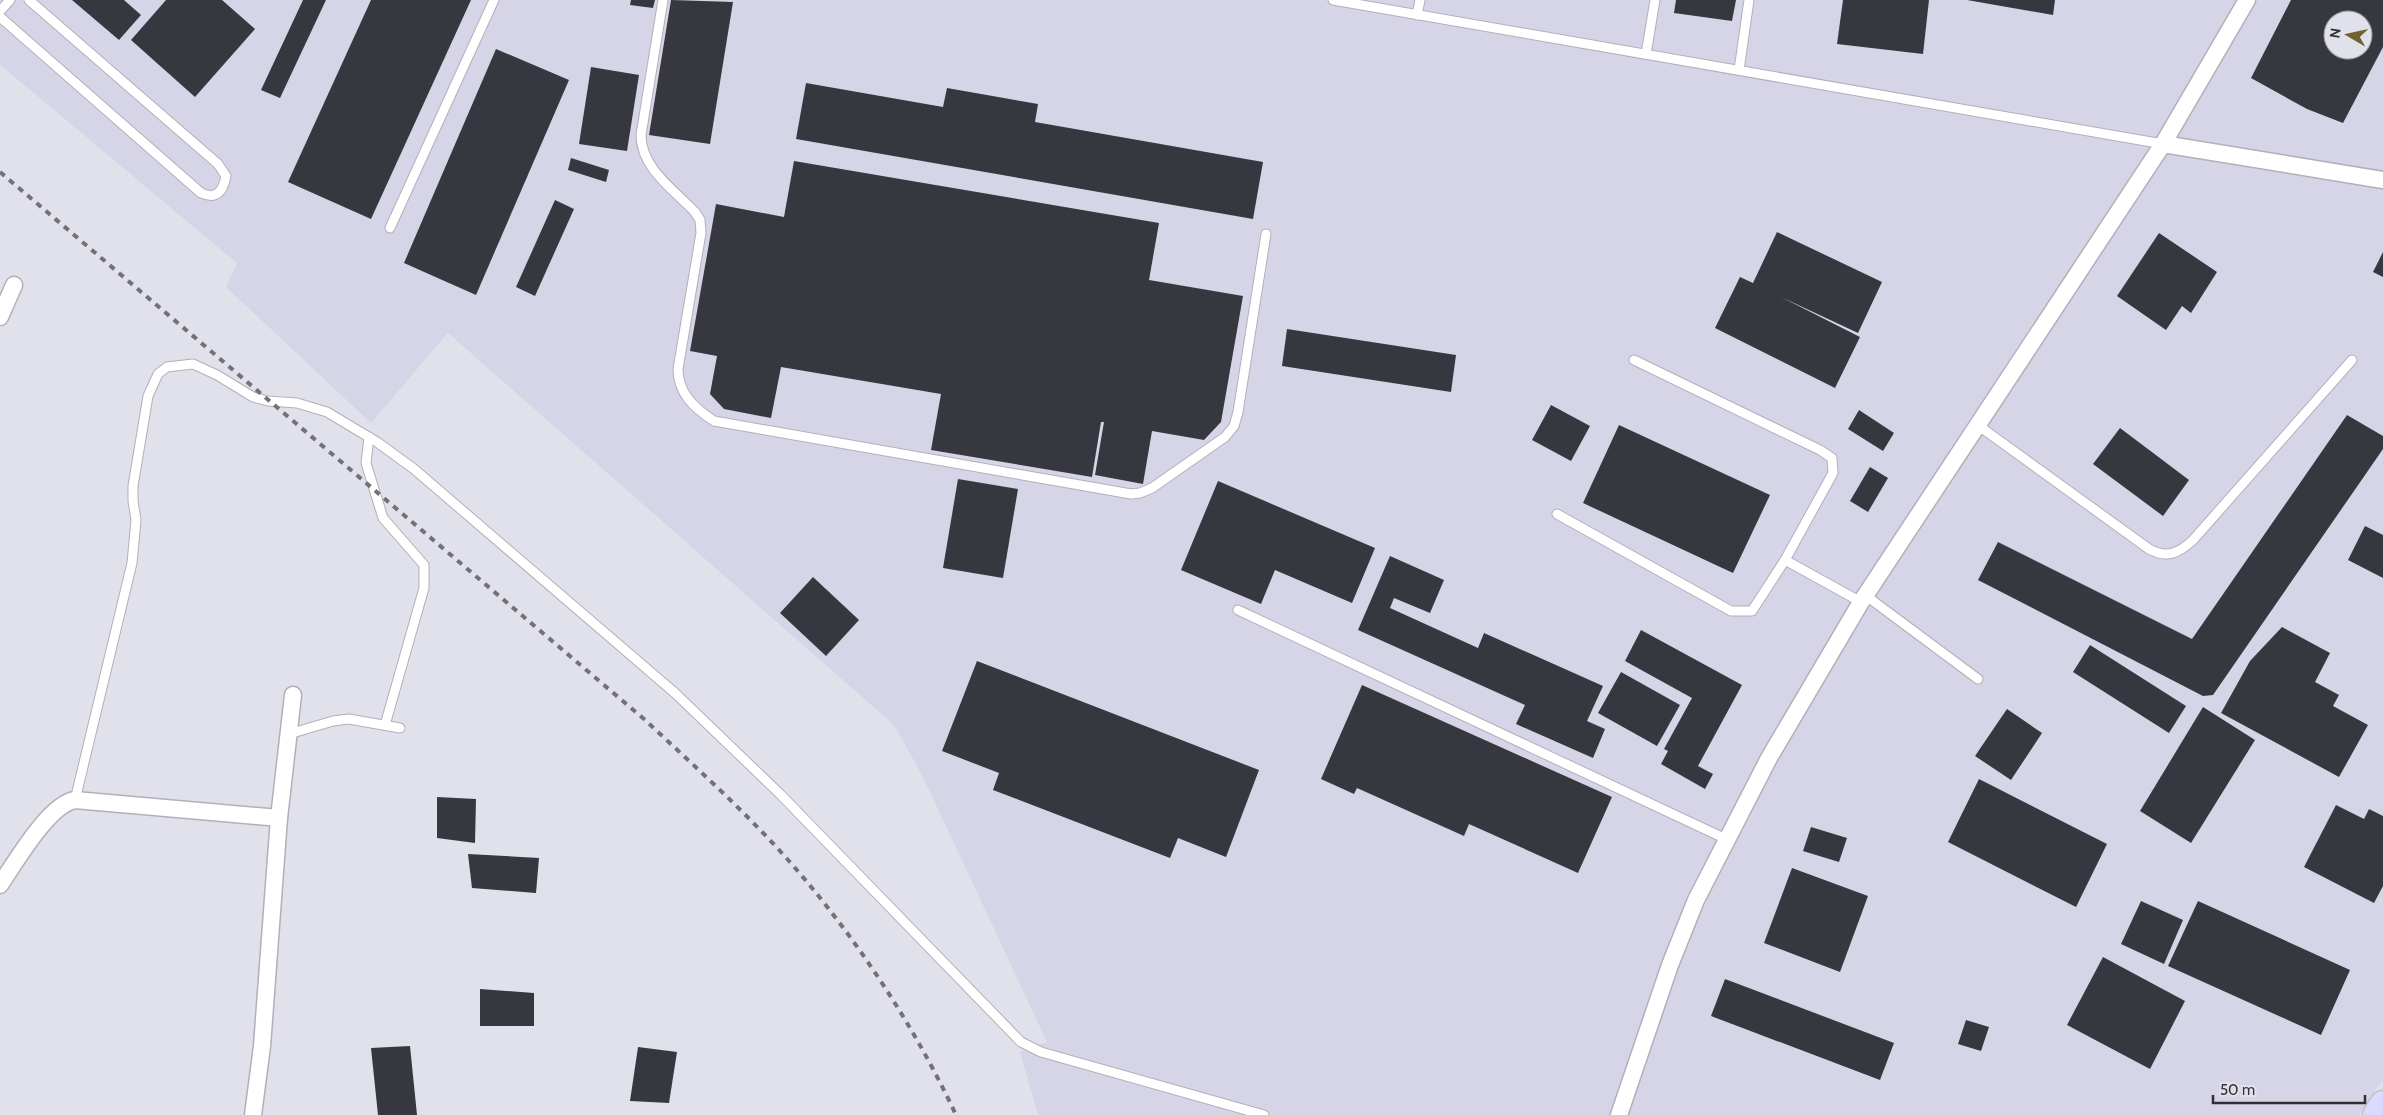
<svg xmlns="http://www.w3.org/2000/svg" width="2383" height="1115" font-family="Cabin,sans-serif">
<rect width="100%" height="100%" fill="#e1e1eb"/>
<path fill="#d6d5e7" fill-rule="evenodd" d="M0,0h2383v1079l-24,36h-1321l-18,-63 27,-10 -125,-267 -28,-50 -446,-392 -77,90 -145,-136 11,-24 -237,-198zM2333,20h30v30h-30z"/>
<g fill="#37373f" fill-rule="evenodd">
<polygon points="72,0 124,0 141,15 119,40"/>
<polygon points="166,0 222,0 255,29 195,97 131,40"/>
<polygon points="303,0 326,0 280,98 261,90"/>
<polygon points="371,0 471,0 371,219 288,182"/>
<polygon points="631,0 655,0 653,8 630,5"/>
<polygon points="671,0 733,2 710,144 649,135"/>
<polygon points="1676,0 1736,0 1732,21 1674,13"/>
<polygon points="1843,0 1929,0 1923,54 1837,44"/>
<polygon points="1967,0 2055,0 2053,15"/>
<path d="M2291,0h92v47l-40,76 -36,-14 -56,-31zM2333,20h30v30h-30z"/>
<polygon points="496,49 569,80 476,295 404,263"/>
<polygon points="591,67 639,75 627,151 579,144"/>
<polygon points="806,83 943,107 947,88 1038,104 1035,122 1263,162 1253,219 796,139"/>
<polygon points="571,158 609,170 606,182 568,170"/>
<polygon points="794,161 1159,223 1149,280 1243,296 1221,422 1204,440 1152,431 1143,484 1095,475 1104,422 1101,422 1092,477 931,450 941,394 781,367 771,418 724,409 710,394 717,356 690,351 716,204 784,217"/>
<polygon points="555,200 574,209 535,296 516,287"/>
<polygon points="1777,232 1882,282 1858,333 1781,297 1860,337 1835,388 1715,328 1740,277 1753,283"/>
<polygon points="2159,233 2217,272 2191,313 2182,306 2166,330 2117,296"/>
<polygon points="2383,252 2383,277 2373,272"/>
<polygon points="1287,329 1456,355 1451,392 1282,366"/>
<polygon points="1551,405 1590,426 1571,461 1532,440"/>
<polygon points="1859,410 1894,433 1883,451 1848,429"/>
<polygon points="2347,415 2383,436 2383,449 2213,695 2203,696 1978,580 1998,542 2192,639"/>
<polygon points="1619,425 1770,495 1733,573 1583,503"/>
<polygon points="2120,428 2189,480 2163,516 2093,464"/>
<polygon points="1870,467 1888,478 1868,512 1850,501"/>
<polygon points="958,479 1018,489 1003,578 943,568"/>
<polygon points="1218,481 1375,548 1352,603 1275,570 1261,604 1181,570"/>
<polygon points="2365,526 2383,535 2383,578 2348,560"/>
<polygon points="1390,556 1444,580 1430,613 1394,598 1390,608 1478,648 1484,633 1603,686 1587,721 1605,729 1593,758 1516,724 1525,705 1358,630"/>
<polygon points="813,577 859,620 826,656 780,613"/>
<polygon points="2282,627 2330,653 2315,682 2339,695 2333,706 2368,725 2339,777 2221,713 2250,661"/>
<polygon points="1641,630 1742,685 1698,766 1713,774 1705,789 1661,764 1668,751 1664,749 1692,698 1625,661"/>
<polygon points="2090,645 2186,706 2169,733 2073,672"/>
<polygon points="977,661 1259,770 1226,857 1178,838 1170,858 993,790 999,773 942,751"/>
<polygon points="1621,672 1680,705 1657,746 1598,713"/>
<polygon points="1362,685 1612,797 1578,873 1469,824 1464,836 1357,788 1354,794 1321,779"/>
<polygon points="2203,707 2255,740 2191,843 2140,811"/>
<polygon points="2007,709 2042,733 2011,780 1975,756"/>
<polygon points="1979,779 2107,844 2076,907 1948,842"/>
<polygon points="437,797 476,799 475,843 437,838"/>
<polygon points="2336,805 2364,819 2369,809 2383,816 2383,886 2374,903 2304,867"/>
<polygon points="1811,827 1847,838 1839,862 1803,851"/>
<polygon points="468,854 539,858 536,893 472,888"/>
<polygon points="1792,868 1868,896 1840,972 1764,943"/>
<polygon points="2141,901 2183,920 2164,964 2121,944"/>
<polygon points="2198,901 2350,970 2321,1035 2168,966"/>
<polygon points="2103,957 2185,1001 2150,1069 2067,1025"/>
<polygon points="1725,979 1894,1043 1880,1080 1711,1016"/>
<polygon points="480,989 534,993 534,1026 480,1026"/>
<polygon points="1966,1020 1989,1027 1981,1051 1958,1044"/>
<polygon points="410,1046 417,1115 378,1115 371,1048"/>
<polygon points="638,1047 677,1052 669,1103 630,1101"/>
</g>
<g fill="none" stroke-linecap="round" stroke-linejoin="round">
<g stroke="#b1b0ba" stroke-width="11">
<g id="service">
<path d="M663,0l-22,135c0,33 33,55 54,77l5,8 1,13 -23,136c0,24 16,39 36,52l417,73 9,-1 12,-5 73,-51 9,-11 4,-14 28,-178"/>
<polyline points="1333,0 2163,144"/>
<polyline points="0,11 10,0"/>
<polyline points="1417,15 1420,0"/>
<path d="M0,17l201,176c16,7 22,-2 25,-17l-8,-12 -189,-164"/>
<polyline points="1646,54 1655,0"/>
<polyline points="1739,70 1749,0"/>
<polyline points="390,228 494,0"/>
<polyline points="1634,360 1820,450 1832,458 1833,473 1785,560"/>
<path d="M1979,426l170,123c18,10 30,4 44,-9l159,-180"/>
<polyline points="369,437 366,463 383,518 424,565 424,588 385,725"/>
<polyline points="1557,514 1731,611 1752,611 1785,560 1861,602"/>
<polyline points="1865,595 1978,679"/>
<polyline points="1238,610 1726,839"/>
<polyline points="289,734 333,721 349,719 400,728"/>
<polyline points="75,800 132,563 136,520 133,501 133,486 148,396 158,374 167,367 193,364 217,375 253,397 268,401 297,403 327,412 377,442 414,469 675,693 780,794 1021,1042 1041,1052 1264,1115"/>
</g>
</g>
<g stroke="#b1b0ba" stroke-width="19">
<g id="minor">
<polyline points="2163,144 2383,180"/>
<polyline points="0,317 14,285"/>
<path d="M0,885c15,-22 49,-81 75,-85l204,18"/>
<polyline points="253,1115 262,1046 279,818 293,695"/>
<polyline points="1619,1115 1670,965 1696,900 1769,758 1861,602 2163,144 2247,0"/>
</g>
</g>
<g stroke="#c1c1c2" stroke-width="29">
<polyline id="primary" points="2376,1115 2383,1104"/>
</g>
<use href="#service" stroke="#fff" stroke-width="9"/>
<use href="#minor" stroke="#fff" stroke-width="16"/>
<use href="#primary" stroke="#dbd9fd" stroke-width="26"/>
<path stroke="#717177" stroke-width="4" stroke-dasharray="6 6" stroke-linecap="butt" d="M0,172l644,547c46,43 93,85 136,132 70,77 132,170 176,264"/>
</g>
<g transform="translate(2348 35) rotate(279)"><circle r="24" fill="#e1e1eb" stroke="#9a9aa2"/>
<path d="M0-4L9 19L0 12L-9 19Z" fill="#70622f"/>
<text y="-8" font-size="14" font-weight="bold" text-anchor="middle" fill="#303034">N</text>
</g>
<path d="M2213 1095v8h152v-8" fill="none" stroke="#303034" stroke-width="2.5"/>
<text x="2220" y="1095" font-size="15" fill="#303034" stroke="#e1e1eb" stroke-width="4" paint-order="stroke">50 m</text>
</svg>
